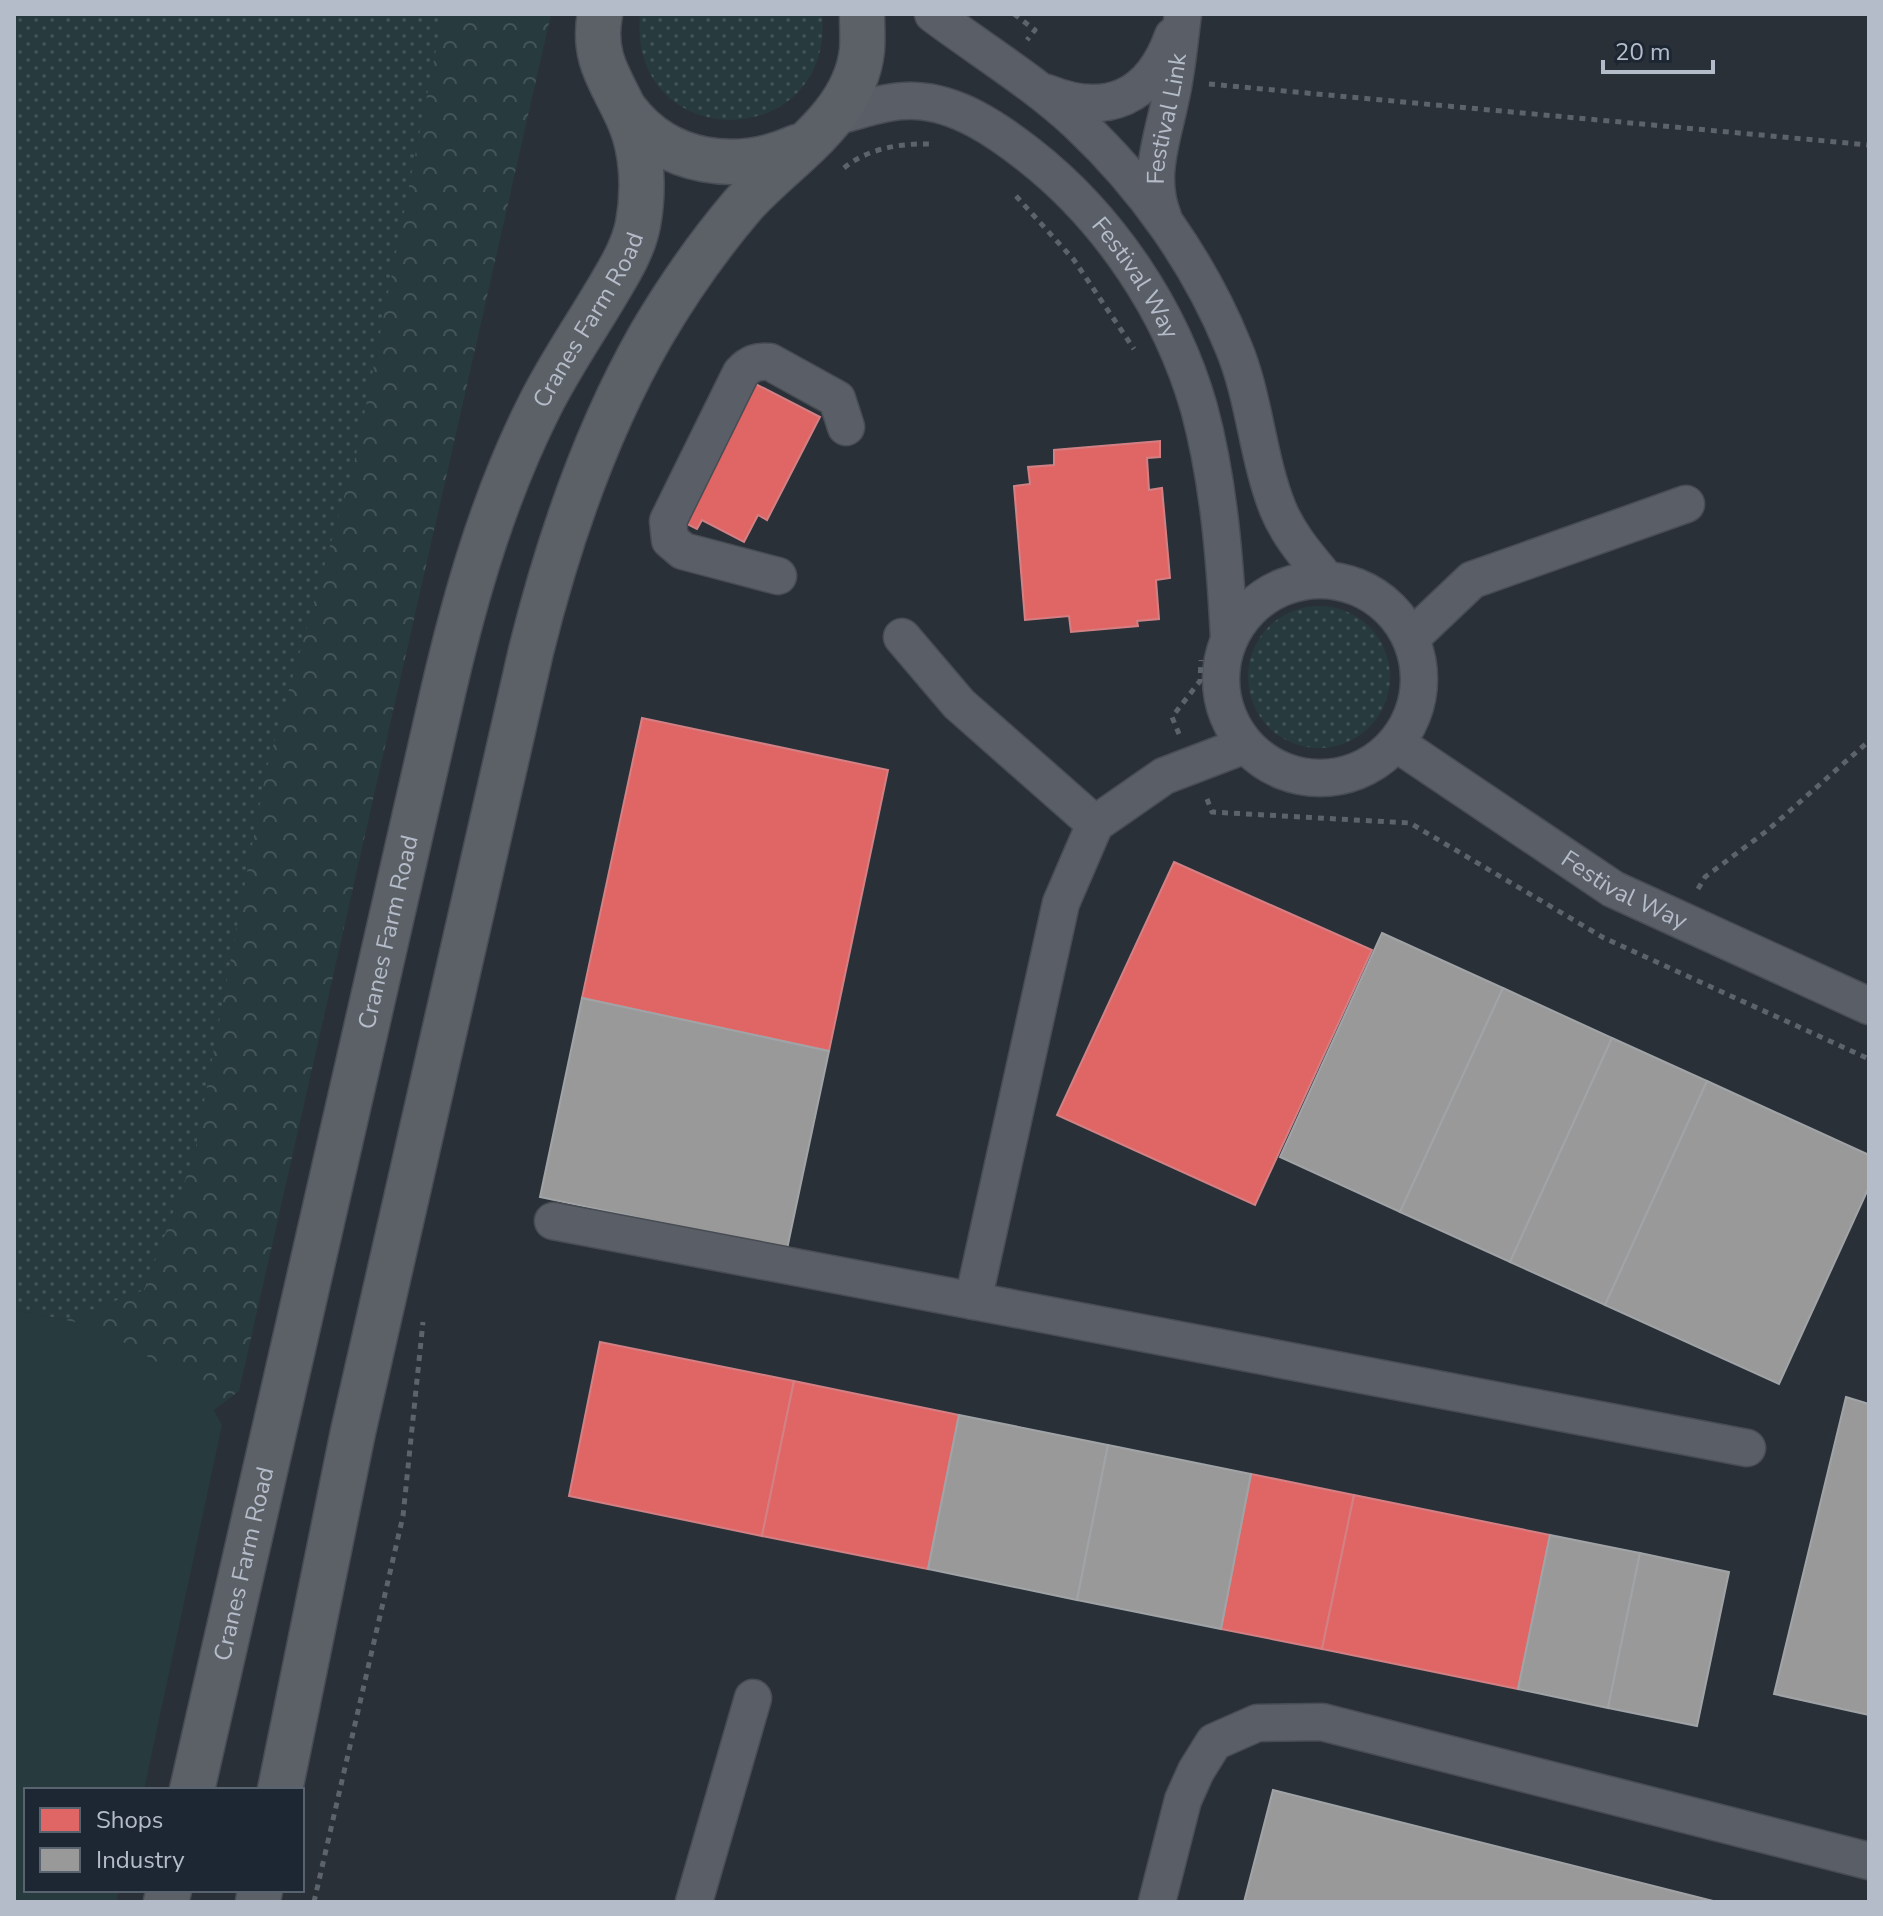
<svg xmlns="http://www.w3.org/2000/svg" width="1883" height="1916" font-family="'Nunito Sans',sans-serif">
<defs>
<pattern id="grass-dots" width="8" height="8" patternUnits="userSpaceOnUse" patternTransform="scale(2)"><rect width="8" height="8" fill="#273a3e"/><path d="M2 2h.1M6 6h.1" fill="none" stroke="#445559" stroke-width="1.8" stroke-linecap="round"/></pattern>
<pattern id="forest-crowns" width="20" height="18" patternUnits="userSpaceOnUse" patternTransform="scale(2)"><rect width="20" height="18" fill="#273a3e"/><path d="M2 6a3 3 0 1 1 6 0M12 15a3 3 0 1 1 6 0" fill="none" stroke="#445559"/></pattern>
</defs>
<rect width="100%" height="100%" fill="#2a3038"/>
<g fill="url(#grass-dots)">
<polygon points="14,14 520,14 205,1387 96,1326 14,1310"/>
<path d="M640,14h182c13,140 -195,142 -182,0z"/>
<circle cx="1319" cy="677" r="71"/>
</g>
<polygon fill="url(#forest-crowns)" points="443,14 551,14 239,1391 53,1532 51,1325 144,1290 194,1156 266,771 357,451"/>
<polygon fill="#273a3e" points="14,1310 96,1326 202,1389 222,1425 144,1790 26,1790 26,1890 119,1890 116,1902 14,1902"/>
<g fill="#e06666" stroke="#d38084" stroke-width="2">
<polygon points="744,378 820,417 767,520 758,515 744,542 702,520 697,529 673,517"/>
<polygon points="1160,441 1160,457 1147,458 1149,490 1162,488 1170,578 1156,580 1159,619 1137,621 1138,626 1071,632 1069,616 1025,620 1014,486 1030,484 1028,467 1054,465 1054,450"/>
<polygon points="642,718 888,770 829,1051 582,998"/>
<polygon points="1174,862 1372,950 1255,1205 1057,1115"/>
<polygon points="600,1342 794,1381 762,1536 569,1496"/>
<polygon points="794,1381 959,1415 928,1569 762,1536"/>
<polygon points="1251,1474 1354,1495 1322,1649 1221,1629"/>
<polygon points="1354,1495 1550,1535 1518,1689 1322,1649"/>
</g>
<g fill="#999" stroke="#a1a4a7" stroke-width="2">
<polygon points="1382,933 1503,988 1400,1212 1280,1157"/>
<polygon points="1503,988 1612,1038 1510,1262 1400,1212"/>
<polygon points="582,998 829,1051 787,1249 540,1197"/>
<polygon points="1612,1038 1707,1081 1605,1305 1510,1262"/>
<polygon points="1707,1081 1869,1155 1869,1187 1779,1384 1605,1305"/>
<polygon points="1846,1397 1869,1404 1869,1715 1774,1694"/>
<polygon points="959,1415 1108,1445 1077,1600 928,1569"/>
<polygon points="1108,1445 1251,1474 1221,1629 1077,1600"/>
<polygon points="1550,1535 1640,1553 1608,1708 1518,1689"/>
<polygon points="1640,1553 1729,1572 1697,1726 1608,1708"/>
<polygon points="1273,1790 1717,1902 1244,1902"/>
</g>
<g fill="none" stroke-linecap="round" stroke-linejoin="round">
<g stroke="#484c53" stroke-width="39">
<g id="minor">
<path d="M933,14c48,36 101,68 145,109 66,62 121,139 155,223 22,52 24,111 45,163 11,27 30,48 48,70"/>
<path d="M1047,93c60,24 104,5 126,-57"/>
<path id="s1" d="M833,117c26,-6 56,-18 83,-16 42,2 81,29 113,54 80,63 142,155 170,253 20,74 26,153 30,229"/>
<path id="s2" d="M1163,217c-16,-40 -1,-77 7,-116 7,-29 9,-58 13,-87"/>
<path d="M778,576l-95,-25 -13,-11 -2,-19 73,-148c9,-10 16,-12 29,-11l67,37 9,28"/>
<circle cx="1320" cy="679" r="99"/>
<polyline points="902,637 959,704 1095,824"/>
<polyline points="1411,638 1472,580 1686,504"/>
<path id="s3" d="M1396,743l217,146 256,117"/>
<polyline points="553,1221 1747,1448"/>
<polyline points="973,1301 1061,903 1095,824 1164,776 1245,745"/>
<polyline points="694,1902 753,1698"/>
<polyline points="1157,1902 1183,1800 1196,1771 1214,1742 1257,1723 1322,1722 1869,1861"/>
</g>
</g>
<g stroke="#484c55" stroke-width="47">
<g id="major">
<path d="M626,111c41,54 111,63 171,36"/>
<path id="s4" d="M192,1790l251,-1098c23,-99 51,-196 97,-287 19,-38 43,-73 65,-110 13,-22 28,-45 33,-71 6,-32 5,-71 -8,-102 -16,-39 -39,-61 -30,-108"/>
<path d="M280,1790l73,-358 178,-781c27,-109 64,-218 120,-316 27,-46 57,-89 91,-129 41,-47 113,-87 120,-156 1,-11 0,-24 0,-36"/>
<polyline points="166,1902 169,1890"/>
<polyline points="258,1902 260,1890"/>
</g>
</g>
<g stroke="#5d636a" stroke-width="5" stroke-dasharray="6 6" stroke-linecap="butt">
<polyline points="1014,14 1035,30 1027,40"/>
<polyline points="1209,84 1869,145"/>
<path d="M844,168c24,-20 58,-25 88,-24"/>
<polyline points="1016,196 1074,260 1134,349"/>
<polyline points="1179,734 1172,717 1200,681 1201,660"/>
<polyline points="1207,799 1212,812 1410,823 1604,938 1869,1059"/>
<polyline points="1698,889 1705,877 1768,830 1869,741"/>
<polyline points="314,1902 403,1516 423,1322"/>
</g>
<use href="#minor" stroke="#5a5e66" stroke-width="36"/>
<use href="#major" stroke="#5c6168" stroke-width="44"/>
</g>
<g text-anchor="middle" stroke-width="8" stroke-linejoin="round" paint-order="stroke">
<g font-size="24" fill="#b4bcc9" stroke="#1d2633">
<text dy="8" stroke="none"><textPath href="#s2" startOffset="100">Festival Link</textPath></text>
<text dy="8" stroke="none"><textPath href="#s1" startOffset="376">Festival Way</textPath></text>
<text dy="8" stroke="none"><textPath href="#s4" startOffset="1528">Cranes Farm Road</textPath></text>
<text dy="8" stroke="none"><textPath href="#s3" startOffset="272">Festival Way</textPath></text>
<text dy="8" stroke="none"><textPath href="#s4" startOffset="880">Cranes Farm Road</textPath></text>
<text dy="8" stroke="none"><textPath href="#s4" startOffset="232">Cranes Farm Road</textPath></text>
</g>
</g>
<rect width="1883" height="1916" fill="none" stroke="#b4bcc9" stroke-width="32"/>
<rect x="24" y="1788" width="280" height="104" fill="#1d2633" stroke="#59626f" stroke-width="2"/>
<rect x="40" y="1808" width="40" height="24" fill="#e06666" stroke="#59626f" stroke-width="2"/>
<text x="96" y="1828" font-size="24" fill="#b4bcc9">Shops</text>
<rect x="40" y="1848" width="40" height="24" fill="#999999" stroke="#59626f" stroke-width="2"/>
<text x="96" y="1868" font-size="24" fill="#b4bcc9">Industry</text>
<path d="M1603 60v12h110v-12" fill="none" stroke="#b4bcc9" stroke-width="4"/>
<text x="1615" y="60" font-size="24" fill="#b4bcc9" stroke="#1d2633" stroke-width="6" paint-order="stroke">20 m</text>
</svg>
